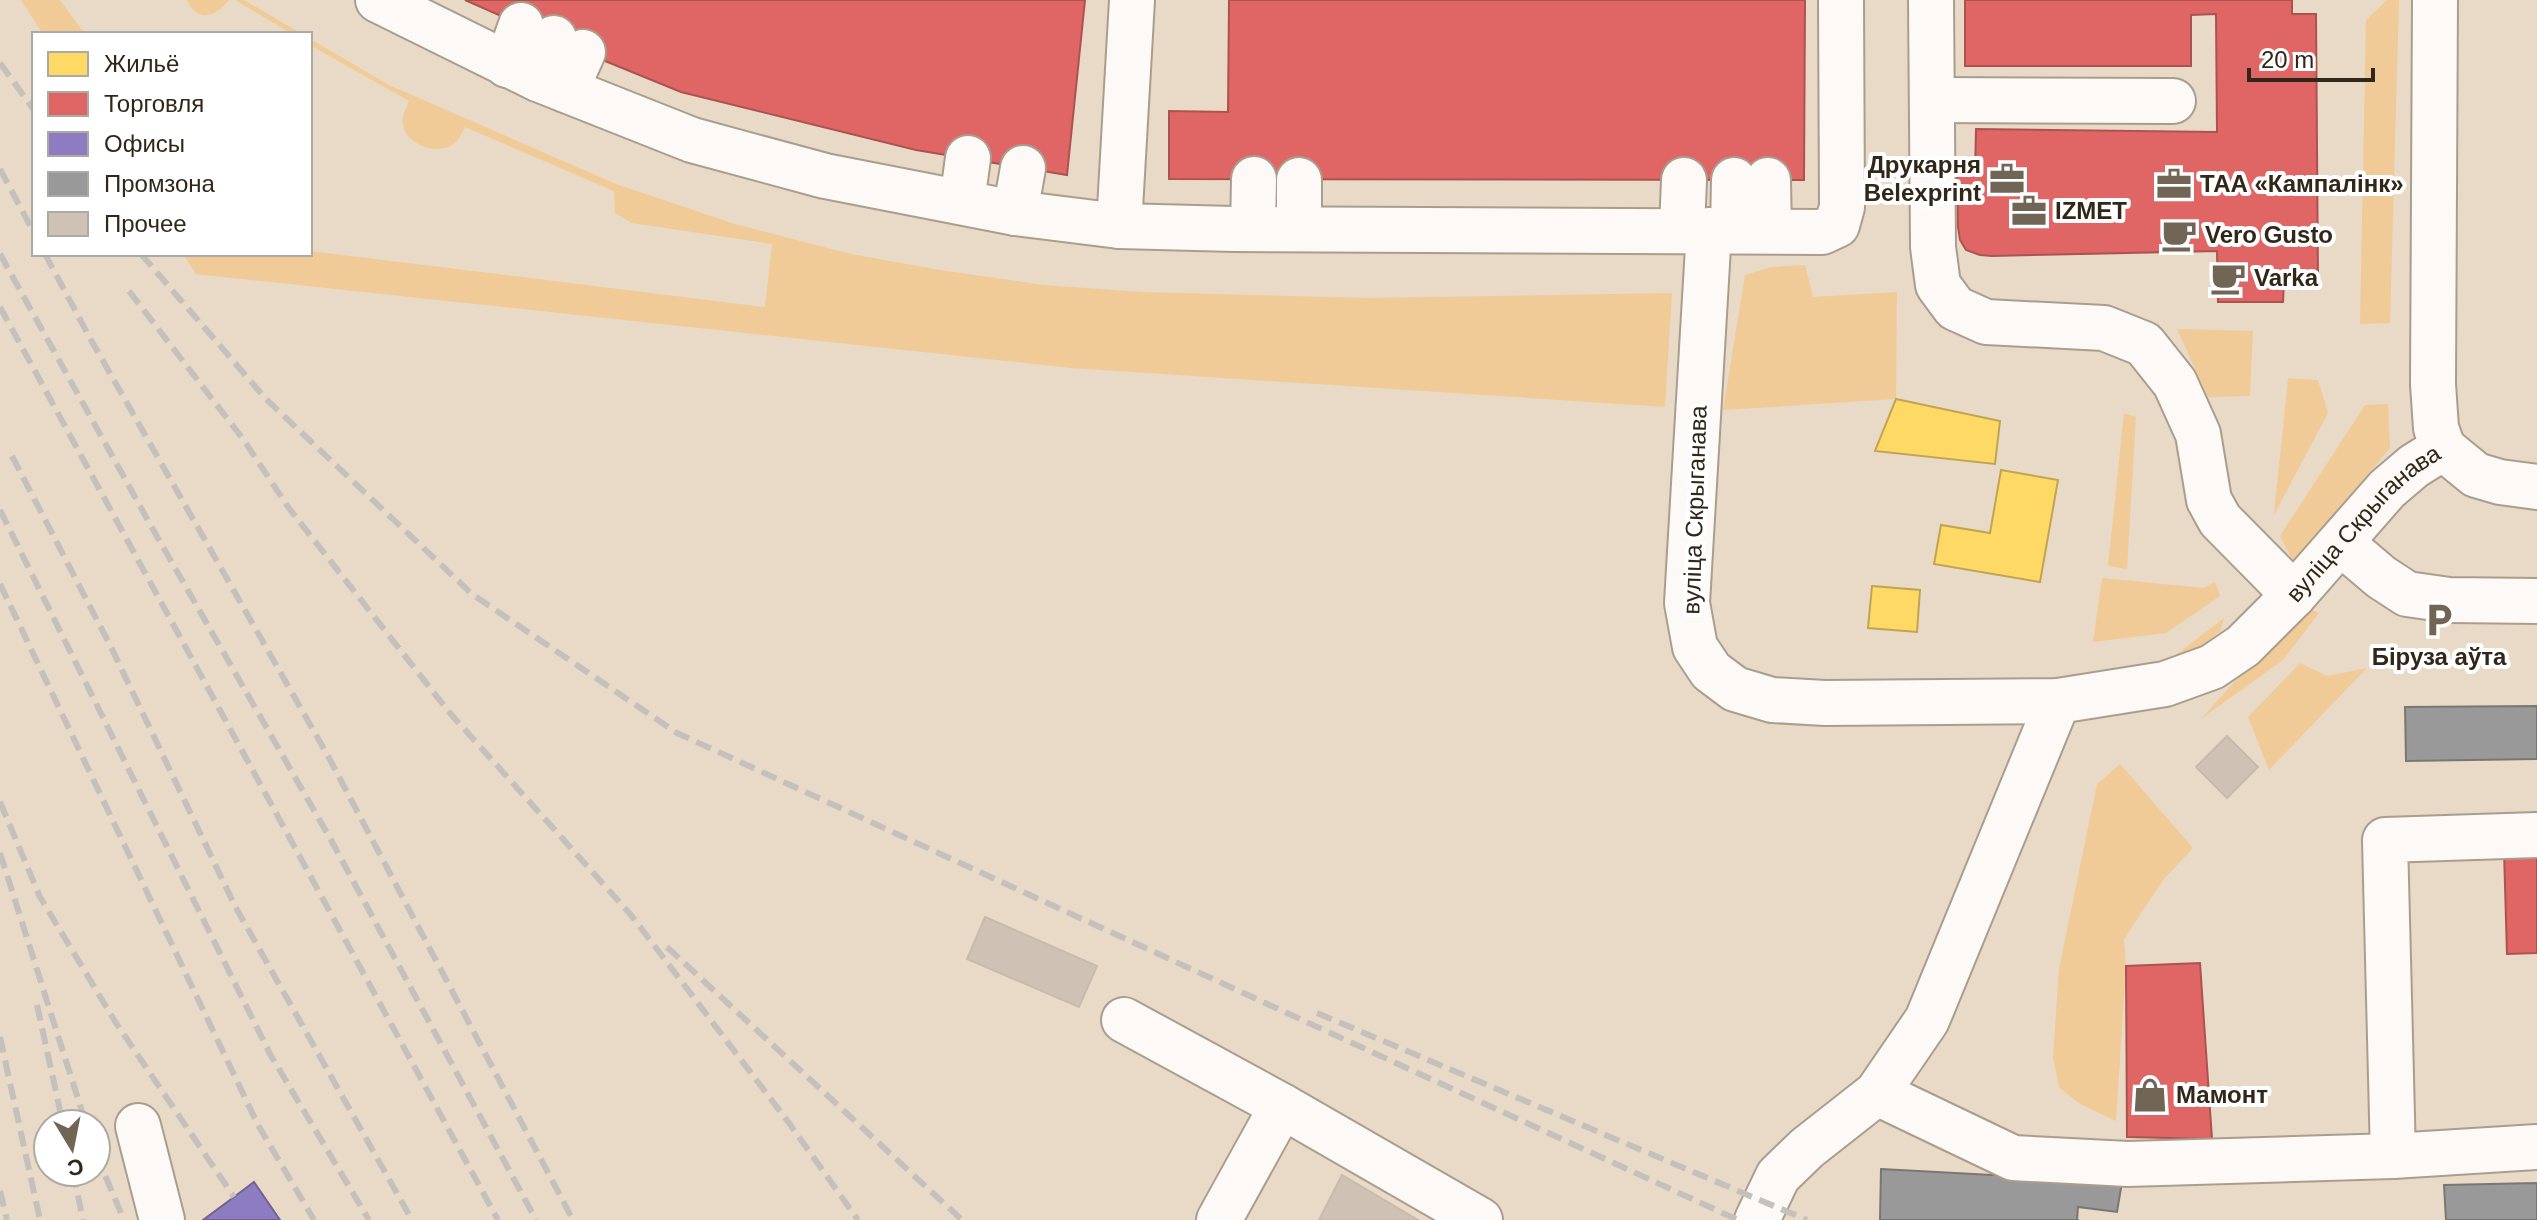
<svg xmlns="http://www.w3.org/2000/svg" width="2537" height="1220" font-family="Helvetica,sans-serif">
<rect width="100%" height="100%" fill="#e8dac6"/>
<g fill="#f0cb97">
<polygon points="21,0 60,0 85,34 43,34"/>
<path d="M187,0h42c-13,16 -31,24 -42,0z"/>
<polygon points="235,0 244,0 302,34 292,34"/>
<polygon points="2387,0 2399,0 2390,323 2360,324 2366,20"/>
<path d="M310,39l79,46 227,99 119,40 116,30 89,16 103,15 99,7 226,6 304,-5 -7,114 -594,-39 -875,-94 -13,-20h127v-3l455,56 7,-63 -140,-21 -17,-10 -1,-22 -149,-64c-3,5 -5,12 -10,16 -16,13 -47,3 -52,-17 -2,-9 3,-17 6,-25l-99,-56z"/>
<polygon points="1805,265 1813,297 1897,292 1896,399 1723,410 1745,275 1771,267"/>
<polygon points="2177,329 2253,331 2250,396 2208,397"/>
<polygon points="2288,378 2318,380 2328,413 2274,515"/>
<polygon points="2388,404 2390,448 2294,563 2280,536 2365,405"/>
<polygon points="2124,413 2136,417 2127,569 2108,566"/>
<polygon points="2102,578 2204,588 2215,582 2220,596 2166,633 2093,642"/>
<polygon points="2307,607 2319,613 2283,660 2201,719 2294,615"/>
<polygon points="2224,618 2221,630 2184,663 2168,661"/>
<polygon points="2300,663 2327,676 2367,668 2269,770 2248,717"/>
<polygon points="2120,764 2193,848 2163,880 2124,939 2126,966 2116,1121 2080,1104 2059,1087 2053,1058 2059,969 2097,784"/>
</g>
<g fill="#ffd966" stroke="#c1a44f" stroke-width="2">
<polygon points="1896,399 2000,421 1995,464 1875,451"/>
<polygon points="2001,470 2058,480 2040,582 1934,564 1941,525 1990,533"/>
<polygon points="1872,586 1920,590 1917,632 1868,628"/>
</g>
<g fill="#e06666" stroke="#ac534f" stroke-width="2">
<polygon points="465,0 1085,0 1067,175 916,150 681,92 583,52"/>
<polygon points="1229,0 1805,0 1804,180 1169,179 1169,111 1228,112"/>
<polygon points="1965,0 2292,0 2292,14 2316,14 2318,282 2284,281 2283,302 2218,302 2217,251 1992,256 1980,255 1966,250 1960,240 1958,227 1957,173 1975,173 1976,129 2217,132 2216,14 2191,15 2191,66 1965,66"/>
<polygon points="2537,850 2537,953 2507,954 2504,851"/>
<polygon points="2200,963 2212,1139 2127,1137 2126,966"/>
</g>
<polygon fill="#8e7cc3" stroke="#726290" stroke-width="2" points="254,1182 280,1220 203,1220 234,1197"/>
<g fill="#999" stroke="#7a7773" stroke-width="2">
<polygon points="2537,706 2537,759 2406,761 2405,707"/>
<polygon points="1881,1169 2122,1182 2117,1212 2078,1207 2077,1220 2079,1220 1880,1220"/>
<polygon points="2537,1183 2537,1220 2446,1220 2444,1185"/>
</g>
<g fill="#cfc2b4" stroke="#c8baac" stroke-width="2">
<polygon points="2227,736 2258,767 2227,798 2196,767"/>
<polygon points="985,917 1097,966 1079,1007 967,959"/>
<polygon points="1342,1175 1418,1220 1319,1220"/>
</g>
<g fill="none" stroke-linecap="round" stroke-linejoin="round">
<g stroke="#a99e8e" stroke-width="48">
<g id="minor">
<polyline points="378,0 538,79 692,140 825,176 1015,213 1119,226 1234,229 1822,232 1837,225 1842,207 1841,0"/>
<polyline points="1931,0 1933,247 1938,285 1955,308 1986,322 2104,328 2144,344 2175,383 2198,434 2209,500 2220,520 2294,595"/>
<polyline points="2435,0 2433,384 2436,428 2443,448"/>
<polyline points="507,65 521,25"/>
<polyline points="538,79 554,38"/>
<polyline points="566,90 583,52"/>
<polyline points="1932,100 2173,101"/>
<polyline points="1299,180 1299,228"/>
<polyline points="1768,180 1769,231"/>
<polyline points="962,202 968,158"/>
<polyline points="1015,213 1023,168"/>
<polyline points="1119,226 1132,0"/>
<polyline points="1253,229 1254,179"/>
<polyline points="1682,229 1684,180"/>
<path id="s1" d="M1709,230l-22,373 8,44 16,24 24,18 37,11 53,3 233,-2 107,-17 47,-17 31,-21 51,-51 93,-106 27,-23 29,-18"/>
<polyline points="1733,230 1734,180"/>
<polyline points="2443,448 2476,475 2500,482 2537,487"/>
<polyline points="2341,543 2381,577 2407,594 2449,600 2537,601"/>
<polyline points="1124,1020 1282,1106"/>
<polyline points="1877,1093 2013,1158 2128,1164 2393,1156 2537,1147"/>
<polyline points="138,1126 162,1220"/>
<polyline points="2393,1156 2385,840 2537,835"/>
<polyline points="1219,1220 1282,1106 1480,1220"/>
<polyline points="1757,1220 1778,1176 1807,1148 1877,1093 1927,1020 2058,701"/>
</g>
</g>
<use href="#minor" stroke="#fcf9f6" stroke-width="44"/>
<g stroke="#c4c0bc" stroke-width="6" stroke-dasharray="16 8" stroke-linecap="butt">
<polyline points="0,63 34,110"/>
<polyline points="0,169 34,233"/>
<polyline points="0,254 155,533 331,840 536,1220"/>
<polyline points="45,254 91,340 328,756 573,1220"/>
<polyline points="141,254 266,399 472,594 677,733 1738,1220"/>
<polyline points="129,291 243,439 288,507 449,712 631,915 789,1123 858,1220"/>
<polyline points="0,307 498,1220"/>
<polyline points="12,456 111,647 235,906 412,1220"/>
<polyline points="0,510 270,1054 369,1220"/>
<polyline points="0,584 258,1125 314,1220"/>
<polyline points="0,802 40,897 116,1023 234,1197"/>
<polyline points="0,853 86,1124"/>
<polyline points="667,947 962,1220"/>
<polyline points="37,1005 63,1124"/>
<polyline points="1317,1013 1807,1220"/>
<polyline points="0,1037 40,1220"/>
<polyline points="96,1154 124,1220"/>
<polyline points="73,1172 83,1220"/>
<polyline points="0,1191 7,1220"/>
</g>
</g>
<defs>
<g id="office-bare" transform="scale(2.76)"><path d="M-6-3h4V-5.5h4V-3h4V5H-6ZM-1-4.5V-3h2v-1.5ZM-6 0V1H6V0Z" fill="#716656" stroke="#fff" stroke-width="2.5" paint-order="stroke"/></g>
<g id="cafe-bare" transform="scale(2.76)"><path d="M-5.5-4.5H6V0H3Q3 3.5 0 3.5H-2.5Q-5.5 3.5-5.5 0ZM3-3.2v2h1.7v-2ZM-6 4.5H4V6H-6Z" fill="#716656" stroke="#fff" stroke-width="2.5" paint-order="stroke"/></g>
<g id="parking-bare" transform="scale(2.76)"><path d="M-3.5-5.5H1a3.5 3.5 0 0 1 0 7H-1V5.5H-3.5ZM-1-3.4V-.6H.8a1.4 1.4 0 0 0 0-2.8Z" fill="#716656" stroke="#fff" stroke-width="2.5" paint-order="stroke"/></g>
<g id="shop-bare" transform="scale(2.76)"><path d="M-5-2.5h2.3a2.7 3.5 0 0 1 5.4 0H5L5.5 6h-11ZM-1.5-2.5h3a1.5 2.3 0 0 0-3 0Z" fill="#716656" stroke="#fff" stroke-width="2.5" paint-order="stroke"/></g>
</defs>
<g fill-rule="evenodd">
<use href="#office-bare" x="2007" y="179"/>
<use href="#office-bare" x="2174" y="184"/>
<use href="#office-bare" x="2029" y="211"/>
<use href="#cafe-bare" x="2179" y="235"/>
<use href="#cafe-bare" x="2228" y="278"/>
<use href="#parking-bare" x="2439" y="620"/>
<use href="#shop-bare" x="2150" y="1095"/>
</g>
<g text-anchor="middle" stroke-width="8" stroke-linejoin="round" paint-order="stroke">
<g font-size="24" font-weight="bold" fill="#312719" stroke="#fff" text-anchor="start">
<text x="1981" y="173" text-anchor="end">Друкарня<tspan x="1981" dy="28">Belexprint</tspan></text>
<text x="2200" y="192">ТАА «Кампалінк»</text>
<text x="2055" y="219">IZMET</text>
<text x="2205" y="243">Vero Gusto</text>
<text x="2254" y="286">Varka</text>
<text x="2439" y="665" text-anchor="middle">Біруза аўта</text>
<text x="2176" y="1103">Мамонт</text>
</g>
<g font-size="24" fill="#312719" stroke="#fff">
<text transform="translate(1695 510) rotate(-88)" y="8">вуліца Скрыганава</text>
<text dy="8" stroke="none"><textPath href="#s1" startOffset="1170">вуліца Скрыганава</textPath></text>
</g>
</g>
<rect x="32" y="32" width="280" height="224" fill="#ffffff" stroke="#ada9a3" stroke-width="2"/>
<rect x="48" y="52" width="40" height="24" fill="#ffd966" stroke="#ada9a3" stroke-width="2"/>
<text x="104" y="72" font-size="24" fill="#312719">Жильё</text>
<rect x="48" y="92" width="40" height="24" fill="#e06666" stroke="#ada9a3" stroke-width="2"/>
<text x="104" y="112" font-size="24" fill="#312719">Торговля</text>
<rect x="48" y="132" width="40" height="24" fill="#8e7cc3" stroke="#ada9a3" stroke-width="2"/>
<text x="104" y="152" font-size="24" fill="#312719">Офисы</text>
<rect x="48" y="172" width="40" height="24" fill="#999999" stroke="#ada9a3" stroke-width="2"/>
<text x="104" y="192" font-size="24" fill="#312719">Промзона</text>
<rect x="48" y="212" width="40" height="24" fill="#cfc2b4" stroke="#ada9a3" stroke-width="2"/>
<text x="104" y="232" font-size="24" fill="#312719">Прочее</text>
<g transform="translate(72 1148) rotate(170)"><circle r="38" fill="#ffffff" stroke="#ada9a3" stroke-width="2"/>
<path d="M0-6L14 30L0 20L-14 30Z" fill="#716656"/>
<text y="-12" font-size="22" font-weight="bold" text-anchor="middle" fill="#312719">С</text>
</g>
<path d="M2249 68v12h124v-12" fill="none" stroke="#312719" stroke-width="4"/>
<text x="2261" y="68" font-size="24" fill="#312719" stroke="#ffffff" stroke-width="6" paint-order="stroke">20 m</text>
</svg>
